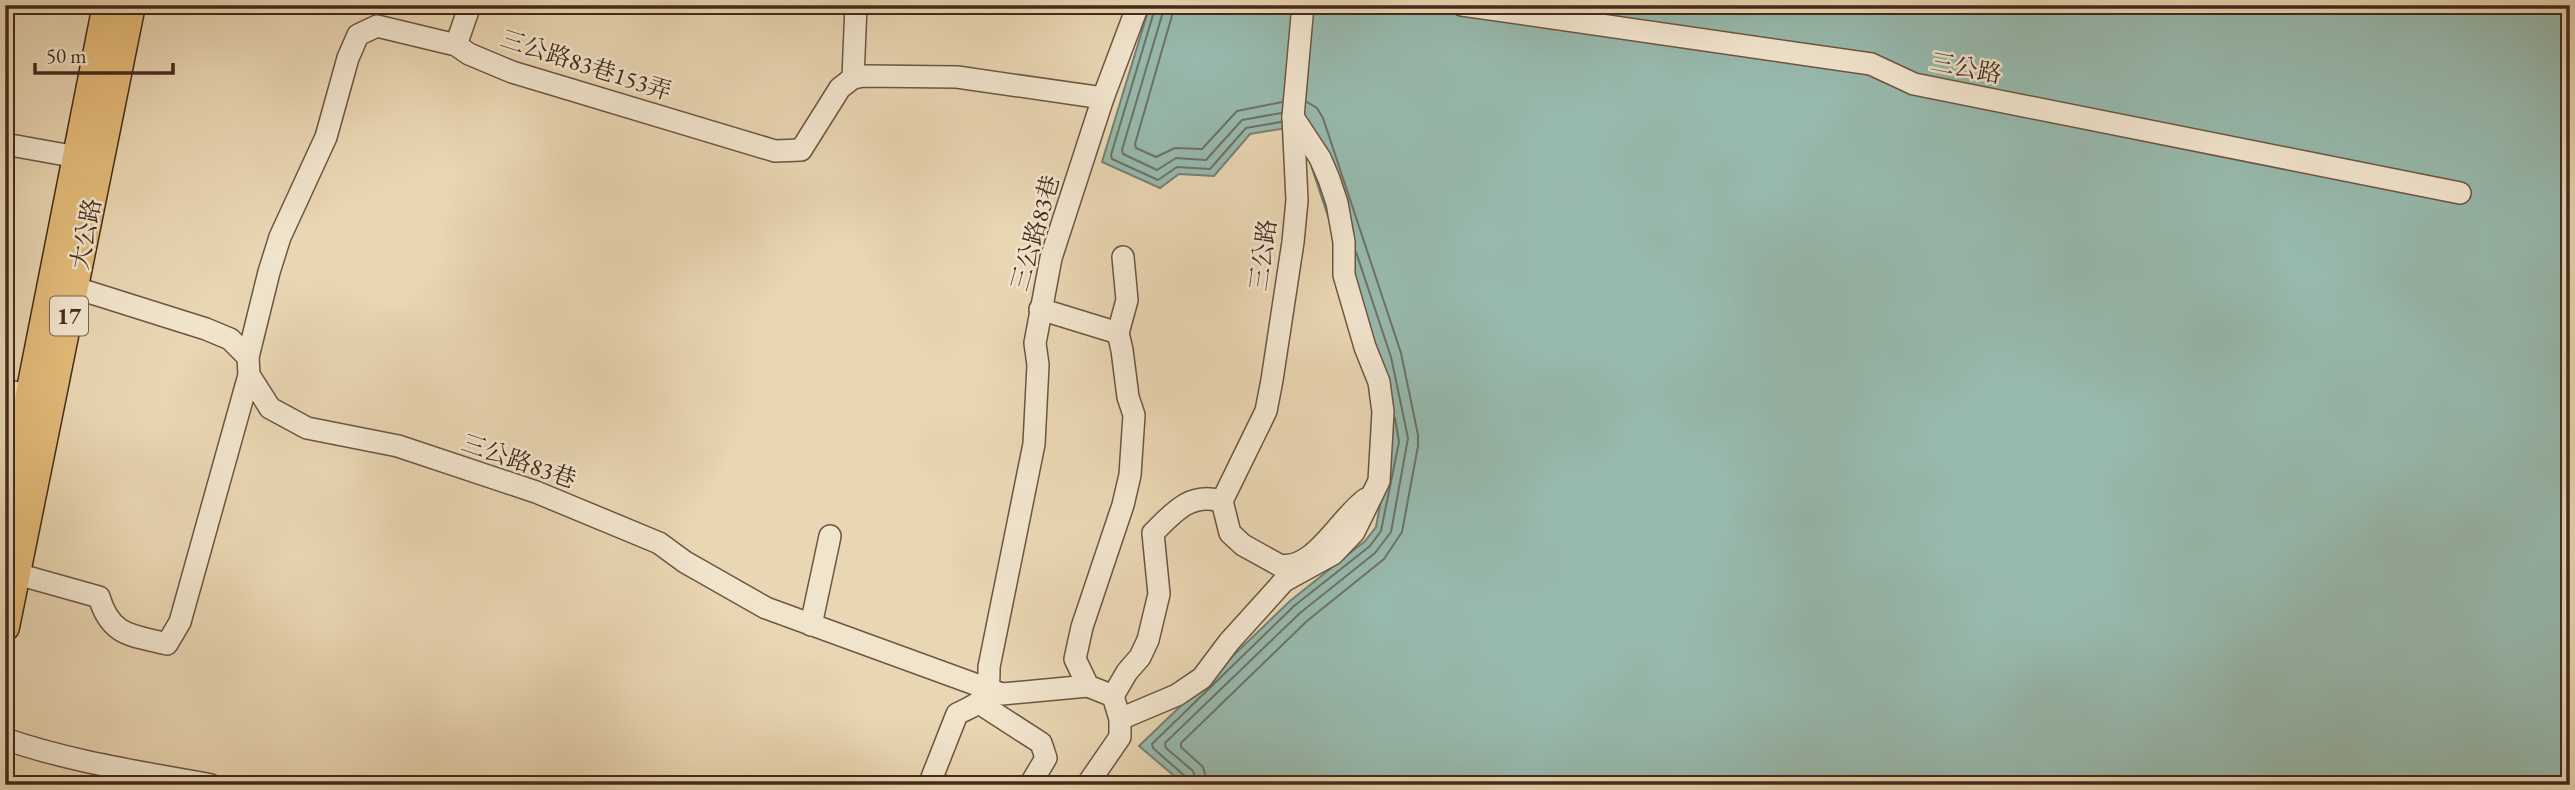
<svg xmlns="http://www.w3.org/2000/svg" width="2575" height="790" font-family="'EB Garamond','Noto Serif TC',serif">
<defs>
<filter id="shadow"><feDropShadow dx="-6" dy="6" stdDeviation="3.5" flood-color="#0004"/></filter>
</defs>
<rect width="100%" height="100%" fill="#e9d6b2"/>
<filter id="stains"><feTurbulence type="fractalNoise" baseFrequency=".00286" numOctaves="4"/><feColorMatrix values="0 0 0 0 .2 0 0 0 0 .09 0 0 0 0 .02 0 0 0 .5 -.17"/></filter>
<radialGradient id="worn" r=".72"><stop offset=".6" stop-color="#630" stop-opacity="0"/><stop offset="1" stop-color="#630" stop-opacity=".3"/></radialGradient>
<polygon fill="#97b9ad" stroke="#758073" stroke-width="2" points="1150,5 2570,5 2570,785 1185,785 1139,746 1290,601 1365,541 1376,527 1392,440 1376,361 1298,126 1250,134 1214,176 1179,174 1160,188 1102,162"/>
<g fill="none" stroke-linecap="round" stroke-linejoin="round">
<g stroke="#6c7264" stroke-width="2">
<polyline points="1156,5 1111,155 1112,159 1158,180 1177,167 1210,169 1246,128 1281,122"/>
<polyline points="1165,5 1122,150 1123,154 1157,170 1176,158 1206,160 1242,120 1281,113"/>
<polyline points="1175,5 1135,144 1136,148 1156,157 1175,148 1202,149 1237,111 1282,102"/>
<polyline points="1189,785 1186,777 1153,748 1152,744 1294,606 1370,546 1381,531 1399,442 1395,418"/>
<polyline points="1198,785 1193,771 1166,748 1165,743 1300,613 1375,553 1391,532 1408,438 1391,357 1356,252"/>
<polyline points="1208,785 1203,767 1181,747 1181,743 1307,621 1384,559 1402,532 1418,446 1418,435 1401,353 1323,118 1317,108 1307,102"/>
</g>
</g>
<polygon fill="#d29e76" stroke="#422a1c" stroke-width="2" filter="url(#shadow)" points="938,772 967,785 933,785"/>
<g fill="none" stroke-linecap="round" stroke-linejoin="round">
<g stroke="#6c5542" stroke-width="24">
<g id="minor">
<path d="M1303,5l-10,112 4,83 -4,42 -21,138 -6,31 -44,90 8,32 13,12 36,20c35,7 61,-48 87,-66"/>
<polyline points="1462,5 1871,64 1914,84 2460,193"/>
<polyline points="456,45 470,5"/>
<polyline points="853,78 856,5"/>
<polyline points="5,144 77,157"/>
<polyline points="60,283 206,329 230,339 248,357 249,375 270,408 307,428 398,446 536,492 659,543 685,562 766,608 1002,694 1088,686"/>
<polyline points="1040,309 1118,333"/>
<polyline points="248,357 269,272 280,237 326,137 348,58 358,35 377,26 456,45 469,54 512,72 775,151 801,150 840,88 853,78 864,76 957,77 1103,98"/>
<polyline points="5,390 43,399"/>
<path d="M17,574l82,23c12,40 33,38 68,47l13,-22 69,-247"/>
<polyline points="811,625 830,536"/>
<path d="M1113,696l14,-24 13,-15 8,-17 11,-46 -6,-61c21,-21 37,-41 69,-32"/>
<polyline points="979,703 1041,743 1046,758 1030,785"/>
<polyline points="1120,719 1177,695 1202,678 1229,642 1284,581 1333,554 1354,532 1379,481 1383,412 1379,382 1365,347 1344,275 1344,242 1337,203 1329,179 1320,158 1293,117"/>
<path d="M5,739c67,23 136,33 206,46"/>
<path d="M929,785l28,-71c30,-15 32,-13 32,-47l45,-223 4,-79 -3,-22 16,-85 52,-160 35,-93"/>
<polyline points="1087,785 1120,737 1120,719 1113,696 1088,686 1075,659 1082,627 1123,505 1130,475 1134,415 1128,397 1122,350 1118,333 1127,300 1123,257"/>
</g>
</g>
<g stroke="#422a1c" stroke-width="31">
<g id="major">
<polyline points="5,521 107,5"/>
<polyline points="5,627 131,5"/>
</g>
</g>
<use href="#minor" stroke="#f1e4cd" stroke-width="21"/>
<use href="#major" stroke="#e4bb79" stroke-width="28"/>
</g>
<g text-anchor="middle" stroke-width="5" stroke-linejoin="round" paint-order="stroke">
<rect fill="#f1e4cd" stroke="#766251" stroke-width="2" x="50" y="296.5" width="38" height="39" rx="5"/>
<g font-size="23" font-weight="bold" fill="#422a1c">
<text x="69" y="324">17</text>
</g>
<g font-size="24" fill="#422a1c" stroke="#f1e4cd">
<text transform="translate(586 65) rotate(18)" y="8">三公路83巷153弄</text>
<text transform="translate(1966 68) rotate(11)" y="8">三公路</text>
<text transform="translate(1035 233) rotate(-74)" y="8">三公路83巷</text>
<text transform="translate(86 234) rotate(-79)" y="8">大公路</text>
<text transform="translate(1263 255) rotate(-82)" y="8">三公路</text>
<text transform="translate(519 461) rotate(19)" y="8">三公路83巷</text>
</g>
</g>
<rect width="2575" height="790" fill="none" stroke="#e9d6b2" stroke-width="28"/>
<rect x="7" y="7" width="2561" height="776" fill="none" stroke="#422a1c" stroke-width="3.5"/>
<rect x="14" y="14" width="2547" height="762" fill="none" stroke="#422a1c" stroke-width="2"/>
<path d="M35 63v10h138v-10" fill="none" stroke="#422a1c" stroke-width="3.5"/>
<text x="46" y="63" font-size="21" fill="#422a1c" stroke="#f1e4cd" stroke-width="5" paint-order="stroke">50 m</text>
<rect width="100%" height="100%" filter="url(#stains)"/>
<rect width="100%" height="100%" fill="url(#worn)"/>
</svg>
